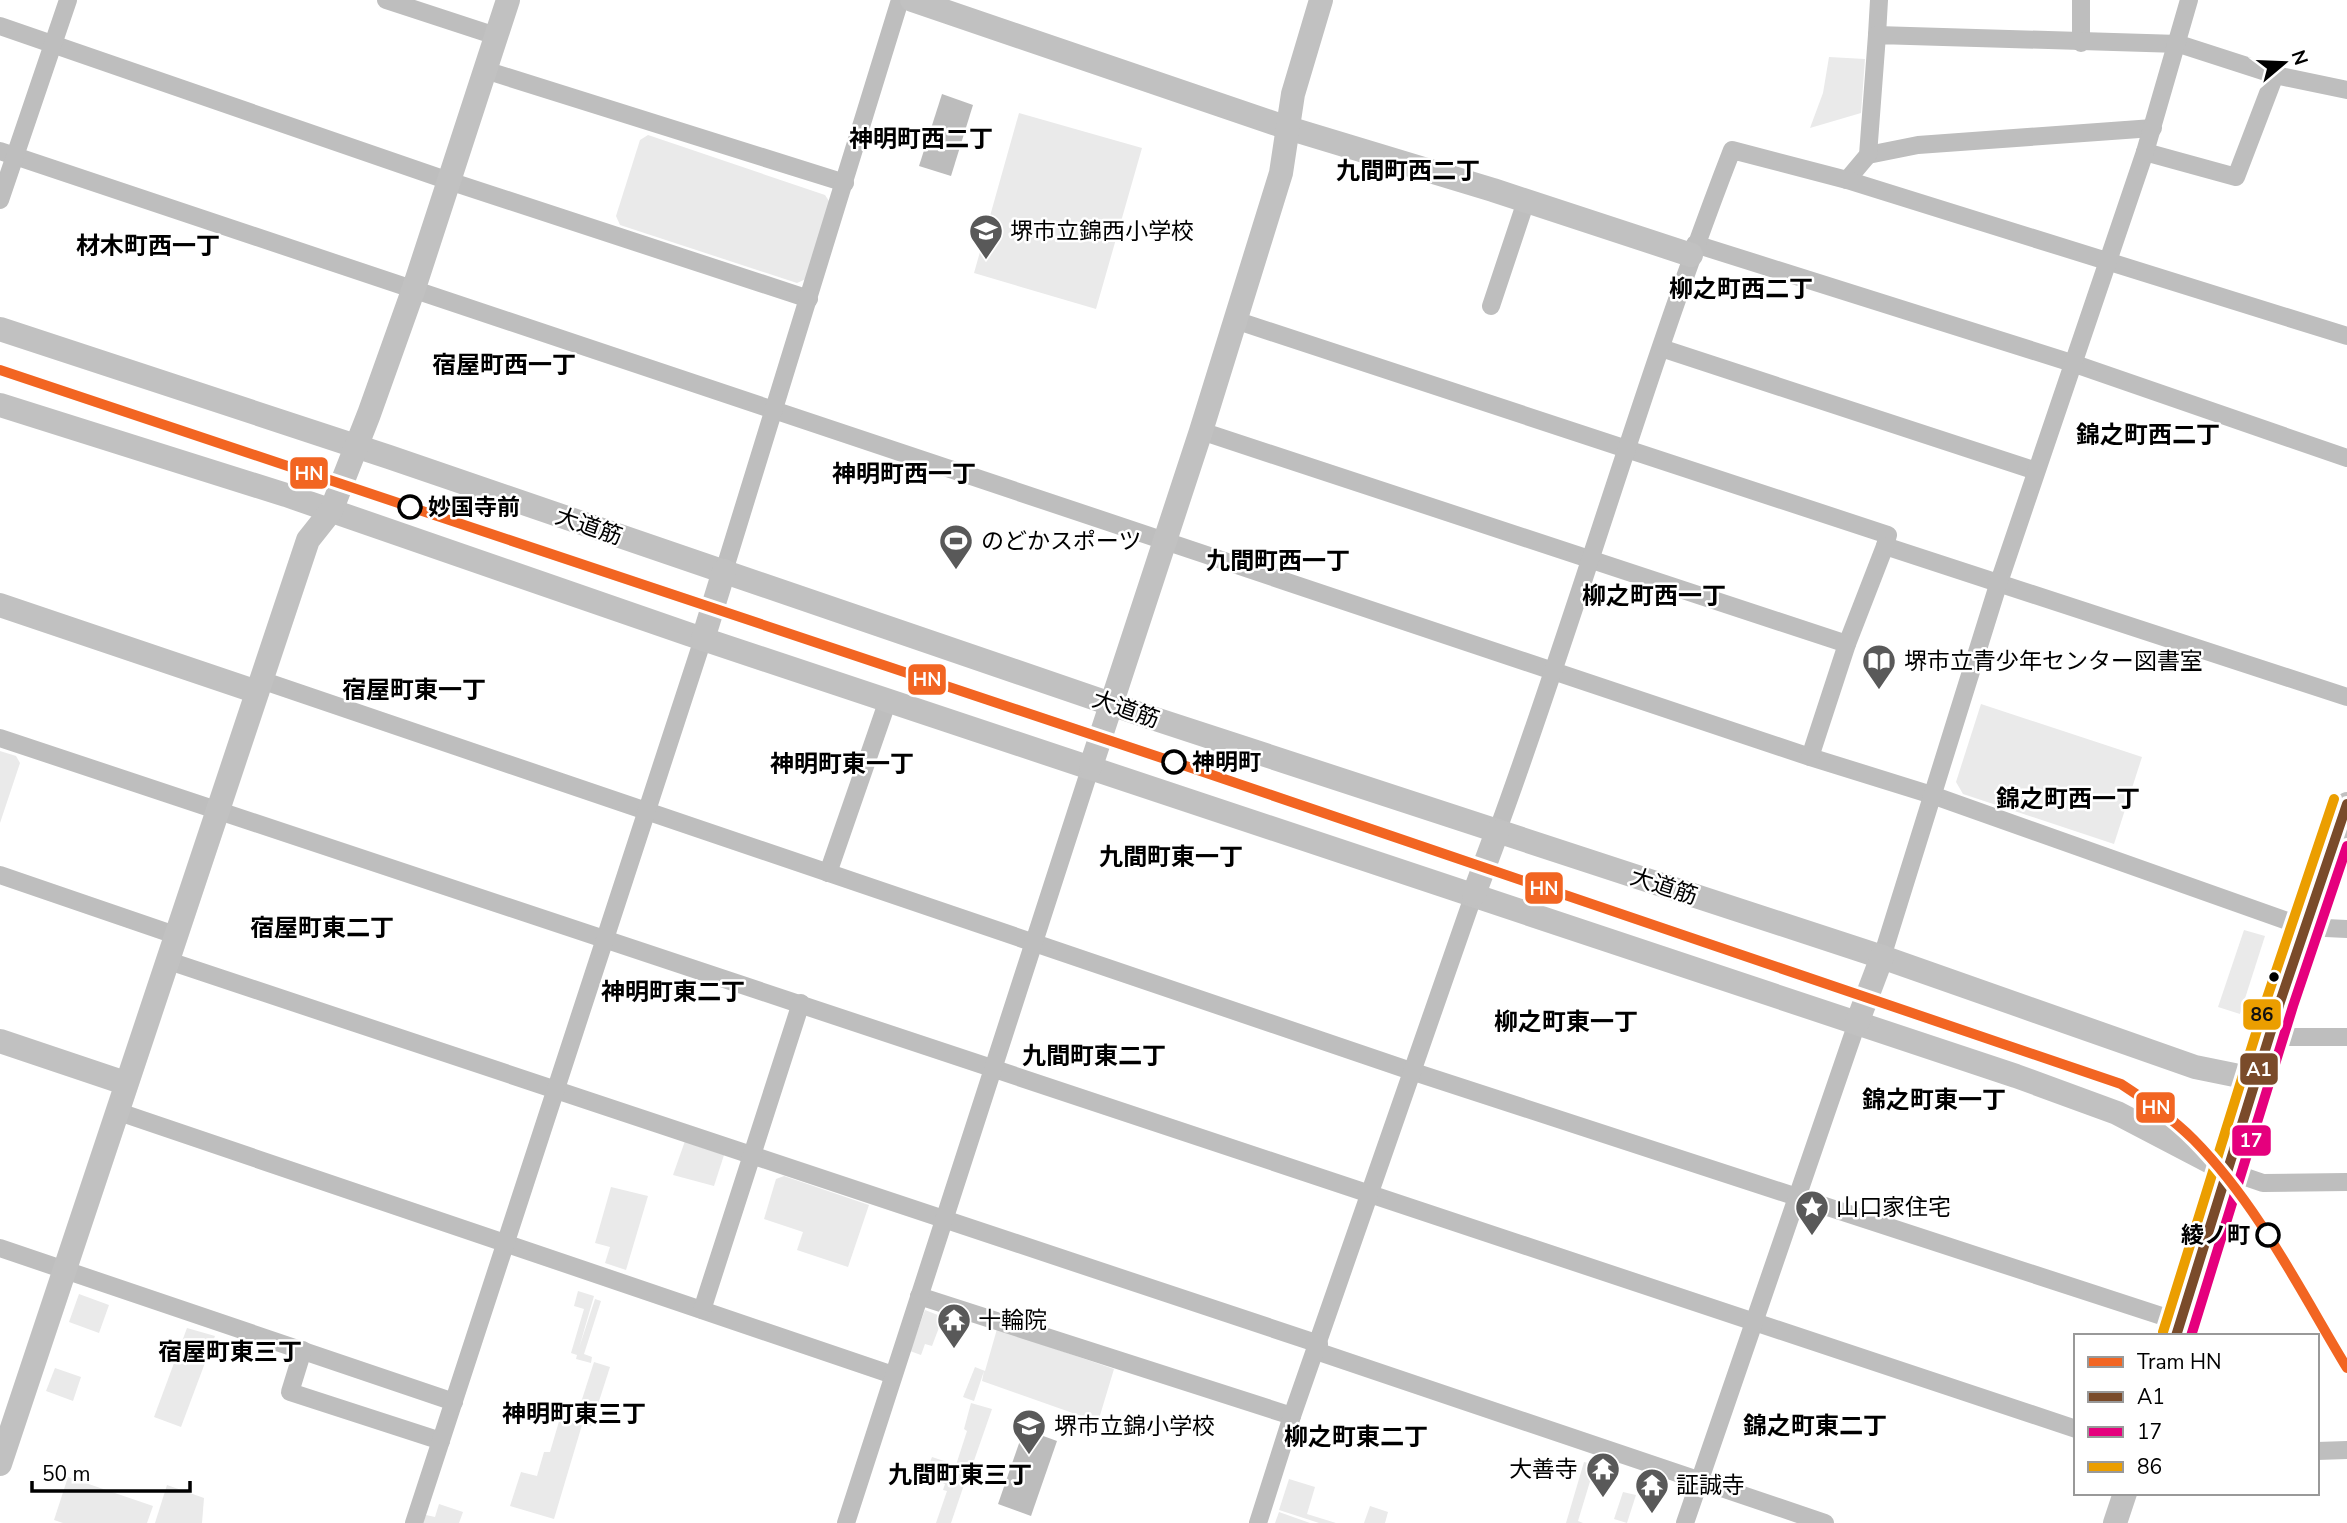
<svg xmlns="http://www.w3.org/2000/svg" width="2347" height="1523" font-family="'Nunito Sans','Noto Sans JP',sans-serif">
<rect width="100%" height="100%" fill="#fff"/>
<g fill="#eaeaea">
<polygon points="1829,57 1865,59 1861,113 1810,128 1823,93"/>
<polygon points="1019,113 1142,148 1096,309 974,273"/>
<polygon points="648,135 825,195 831,204 806,279 797,283 620,225 616,216 640,140"/>
<polygon points="1981,704 2142,757 2114,844 1963,794 1956,782"/>
<polygon points="0,751 16,756 20,763 0,823"/>
<polygon points="2244,930 2265,936 2240,1014 2218,1007"/>
<polygon points="685,1141 724,1155 714,1186 673,1175"/>
<polygon points="784,1176 869,1205 848,1267 797,1250 803,1232 764,1219 776,1179"/>
<polygon points="611,1187 648,1196 626,1270 605,1263 610,1247 595,1243"/>
<polygon points="578,1291 594,1296 579,1348 595,1299 601,1301 584,1354 592,1357 591,1363 576,1359 577,1355 571,1353 584,1309 574,1306"/>
<polygon points="79,1294 109,1305 99,1333 69,1322"/>
<polygon points="925,1310 943,1317 932,1346 925,1344 921,1355 910,1351"/>
<polygon points="187,1328 215,1336 181,1427 154,1417"/>
<polygon points="997,1329 1114,1369 1098,1422 982,1381 984,1371 974,1401 963,1397 975,1367 985,1371"/>
<polygon points="594,1362 610,1367 591,1426 575,1421"/>
<polygon points="55,1368 81,1377 73,1401 46,1391"/>
<polygon points="971,1403 992,1409 969,1475 930,1462 932,1457 956,1465 967,1431 964,1429"/>
<polygon points="560,1418 582,1425 554,1519 510,1506 521,1472 537,1476 544,1452 550,1452"/>
<polygon points="1584,1462 1595,1465 1578,1521 1583,1523 1566,1523"/>
<polygon points="931,1465 967,1476 951,1523 936,1523 947,1491 943,1490 945,1484 927,1476"/>
<polygon points="68,1477 153,1506 147,1523 63,1523 54,1520"/>
<polygon points="1289,1479 1315,1487 1307,1514 1336,1523 1319,1523 1279,1510"/>
<polygon points="167,1485 204,1498 202,1523 155,1523"/>
<polygon points="1623,1492 1636,1495 1627,1523 1614,1519"/>
<polygon points="439,1504 463,1512 459,1523 423,1523 426,1515 435,1517"/>
<polygon points="1370,1506 1388,1512 1385,1523 1364,1523"/>
<polygon points="1279,1512 1310,1523 1275,1523"/>
</g>
<g fill="#bcbcbc">
<polygon points="942,94 973,105 951,176 919,166"/>
<polygon points="1024,1429 1057,1441 1031,1516 998,1504"/>
</g>
<g fill="none" stroke-linecap="round" stroke-linejoin="round">
<g stroke="#bebebe" stroke-width="18">
<polyline points="386,0 496,36"/>
<polyline points="0,26 449,181 809,299"/>
<polyline points="1877,35 1879,0"/>
<polyline points="2081,43 2081,0"/>
<polyline points="485,70 845,183"/>
<polyline points="0,151 1810,757 1932,795 2304,927 2347,929"/>
<polyline points="2145,152 2236,177 2275,75"/>
<polyline points="1868,155 1918,145 2153,128"/>
<polyline points="1847,180 1868,155 1877,35 2179,44 2275,75 2347,90"/>
<polyline points="0,200 68,0"/>
<polyline points="1695,244 2075,364 2347,458"/>
<polyline points="1491,306 1526,201"/>
<polyline points="1235,320 1888,535 1885,546 2347,697"/>
<polyline points="1661,348 2036,471"/>
<polyline points="1201,431 1847,644"/>
<polyline points="724,571 900,0"/>
<polyline points="261,680 1414,1072 2180,1322"/>
<polyline points="0,738 2076,1429"/>
<polyline points="1810,757 1847,644 1885,546"/>
<path d="M1497,832c83,-226 148,-458 235,-682l115,30 500,156"/>
<polyline points="828,873 888,700"/>
<polyline points="0,875 178,936"/>
<polyline points="1882,957 1998,585 2145,152 2189,0"/>
<polyline points="169,961 1319,1344"/>
<polyline points="2266,1037 2347,1037"/>
<polyline points="116,1111 893,1375"/>
<polyline points="2228,1171 2263,1183 2347,1182"/>
<polyline points="0,1248 454,1402"/>
<polyline points="919,1296 1292,1416"/>
<polyline points="702,1310 801,1003"/>
<polyline points="303,1350 290,1392 441,1441"/>
<polyline points="1316,1351 1825,1523"/>
<polyline points="2317,1451 2347,1450"/>
<polyline points="414,1523 703,639"/>
<polyline points="846,1523 1091,766"/>
<polyline points="1258,1523 1292,1416 1474,894"/>
<polyline points="1685,1523 1857,1023"/>
</g>
<g stroke="#c1c1c1" stroke-width="24">
<polyline points="912,0 1288,128 1493,190 1691,255"/>
<polyline points="0,329 389,457 1143,715 1882,957 2195,1067 2254,1079"/>
<polyline points="0,405 286,495 688,634 2016,1076 2117,1113 2228,1171"/>
<polyline points="0,605 257,692"/>
<polyline points="703,639 724,571"/>
<polyline points="1091,766 1201,431 1281,173 1293,94 1321,0"/>
<polyline points="1474,894 1497,832"/>
<polyline points="1857,1023 1882,957"/>
<polyline points="0,1041 125,1083"/>
<path d="M2176,1336c56,-179 108,-357 171,-532"/>
<polyline points="0,1464 308,540 331,511 369,414 414,288 508,0"/>
<polyline points="2115,1523 2125,1493"/>
</g>
<g stroke="#fff" stroke-width="16">
<polyline id="bus-1" points="2176,1336 2280,1002 2347,804"/>
</g>
<g stroke="#fff" stroke-width="16">
<polyline id="bus-2" points="2191,1336 2293,1006 2347,846"/>
</g>
<g stroke="#fff" stroke-width="16">
<polyline id="bus-3" points="2163,1332 2267,998 2334,799"/>
</g>
<use href="#bus-1" stroke="#7a4b2a" stroke-width="10"/>
<use href="#bus-2" stroke="#e5007d" stroke-width="10"/>
<use href="#bus-3" stroke="#eb9e00" stroke-width="10"/>
<g stroke="#fff" stroke-width="16">
<path id="tram-1" d="M0,370l1174,392 947,322c26,17 51,34 73,56 64,65 106,150 153,228"/>
</g>
<use href="#tram-1" stroke="#f26522" stroke-width="10"/>
</g>
<defs>
<g id="school-pin" transform="scale(1.75)"><path d="M0 17L-7.5 6A9.5 9.5 0 1 1 7.5 6Z" fill="#595959" stroke="#fff"/><path d="M0-5L7-2L0 1L-7-2ZM-4 1L0 2.5L4 1V4Q0 6-4 4Z" fill="#fff"/></g>
<g id="stadium-pin" transform="scale(1.75)"><path d="M0 17L-7.5 6A9.5 9.5 0 1 1 7.5 6Z" fill="#595959" stroke="#fff"/><path d="M0-5a6.5 5 0 1 0 0 10a6.5 5 0 1 0 0-10ZM-3.5-1.8h7v3.6h-7Z" fill="#fff"/></g>
<g id="library-pin" transform="scale(1.75)"><path d="M0 17L-7.5 6A9.5 9.5 0 1 1 7.5 6Z" fill="#595959" stroke="#fff"/><path d="M-6-4Q-3-5.5-.7-3.5V5Q-3 3-6 4ZM6-4Q3-5.5 .7-3.5V5Q3 3 6 4Z" fill="#fff"/></g>
<g id="sight-pin" transform="scale(1.75)"><path d="M0 17L-7.5 6A9.5 9.5 0 1 1 7.5 6Z" fill="#595959" stroke="#fff"/><path d="M0-6L1.8-2.2L6-1.7L2.9 1.2L3.7 5.4L0 3.3L-3.7 5.4L-2.9 1.2L-6-1.7L-1.8-2.2Z" fill="#fff"/></g>
<g id="temple-pin" transform="scale(1.75)"><path d="M0 17L-7.5 6A9.5 9.5 0 1 1 7.5 6Z" fill="#595959" stroke="#fff"/><path d="M0-6L5-2H3V0L6.5 2.5H4V6H1.5V3h-3V6H-4V2.5H-6.5L-3 0V-2H-5Z" fill="#fff"/></g>
</defs>
<g fill-rule="evenodd">
<use href="#school-pin" x="986" y="231"/>
<use href="#stadium-pin" x="956" y="541"/>
<use href="#library-pin" x="1879" y="661"/>
<use href="#sight-pin" x="1812" y="1207"/>
<use href="#temple-pin" x="954" y="1320"/>
<use href="#school-pin" x="1029" y="1426"/>
<use href="#temple-pin" x="1603" y="1469"/>
<use href="#temple-pin" x="1652" y="1485"/>
</g>
<g fill="#fff" stroke="#000" stroke-width="3.5">
<circle cx="410" cy="507" r="11"/>
<circle cx="1174" cy="762" r="11"/>
<circle cx="2268" cy="1235" r="11"/>
</g>
<circle fill="#000" stroke="#fff" stroke-width="2.5" cx="2274" cy="977" r="6"/>
<g text-anchor="middle" stroke-width="5" stroke-linejoin="round" paint-order="stroke">
<g font-size="23" fill="#000" stroke="#fff" text-anchor="start">
<text x="1010" y="239">堺市立錦西小学校</text>
<text x="981" y="549">のどかスポーツ</text>
<text x="1904" y="669">堺市立青少年センター図書室</text>
<text x="1836" y="1215">山口家住宅</text>
<text x="978" y="1328">十輪院</text>
<text x="1054" y="1434">堺市立錦小学校</text>
<text x="1578" y="1477" text-anchor="end">大善寺</text>
<text x="1676" y="1493">証誠寺</text>
</g>
<g font-size="23" font-weight="bold" fill="#000" stroke="#fff" text-anchor="start">
<text x="428" y="515">妙国寺前</text>
<text x="1192" y="770">神明町</text>
<text x="2250" y="1243" text-anchor="end">綾ノ町</text>
</g>
<g font-size="23" fill="#000" stroke="#fff">
<text transform="translate(589 526) rotate(19)" y="8">大道筋</text>
<text transform="translate(1126 709) rotate(19)" y="8">大道筋</text>
<text transform="translate(1664 886) rotate(18)" y="8">大道筋</text>
</g>
<g font-size="24" font-weight="bold" fill="#000" stroke="#fff">
<text x="921" y="147">神明町西二丁</text>
<text x="1408" y="179">九間町西二丁</text>
<text x="148" y="254">材木町西一丁</text>
<text x="1741" y="297">柳之町西二丁</text>
<text x="504" y="373">宿屋町西一丁</text>
<text x="2148" y="443">錦之町西二丁</text>
<text x="904" y="482">神明町西一丁</text>
<text x="1278" y="569">九間町西一丁</text>
<text x="1654" y="604">柳之町西一丁</text>
<text x="414" y="698">宿屋町東一丁</text>
<text x="842" y="772">神明町東一丁</text>
<text x="2068" y="807">錦之町西一丁</text>
<text x="1171" y="865">九間町東一丁</text>
<text x="322" y="936">宿屋町東二丁</text>
<text x="673" y="1000">神明町東二丁</text>
<text x="1566" y="1030">柳之町東一丁</text>
<text x="1094" y="1064">九間町東二丁</text>
<text x="1934" y="1108">錦之町東一丁</text>
<text x="230" y="1360">宿屋町東三丁</text>
<text x="574" y="1422">神明町東三丁</text>
<text x="1815" y="1434">錦之町東二丁</text>
<text x="1356" y="1445">柳之町東二丁</text>
<text x="960" y="1483">九間町東三丁</text>
</g>
</g>
<g stroke="#fff" stroke-width="2.5">
<rect x="289" y="456" width="40" height="34" rx="7" fill="#f26522"/>
<rect x="907" y="663" width="40" height="33" rx="7" fill="#f26522"/>
<rect x="1524" y="871" width="40" height="34" rx="7" fill="#f26522"/>
<rect x="2242" y="998" width="40" height="33" rx="7" fill="#eb9e00"/>
<rect x="2239" y="1052" width="40" height="34" rx="7" fill="#7a4b2a"/>
<rect x="2135" y="1091" width="41" height="33" rx="7" fill="#f26522"/>
<rect x="2231" y="1124" width="41" height="33" rx="7" fill="#e5007d"/>
</g>
<g font-size="19" text-anchor="middle" font-weight="bold" fill="#fff">
<text x="309" y="480">HN</text>
<text x="927" y="686">HN</text>
<text x="1544" y="895">HN</text>
<text x="2259" y="1076">A1</text>
<text x="2156" y="1114">HN</text>
<text x="2251" y="1147">17</text>
</g>
<g font-size="19" text-anchor="middle" font-weight="bold" fill="#111">
<text x="2262" y="1021">86</text>
</g>
<rect x="2074" y="1334" width="245" height="161" fill="#ffffff" stroke="#999999" stroke-width="2"/>
<rect x="2088" y="1357" width="35" height="10" fill="#f26522" stroke="#999999" stroke-width="2"/>
<text x="2137" y="1369" font-size="21" fill="#000000">Tram HN</text>
<rect x="2088" y="1392" width="35" height="10" fill="#7a4b2a" stroke="#999999" stroke-width="2"/>
<text x="2137" y="1404" font-size="21" fill="#000000">A1</text>
<rect x="2088" y="1427" width="35" height="10" fill="#e5007d" stroke="#999999" stroke-width="2"/>
<text x="2137" y="1439" font-size="21" fill="#000000">17</text>
<rect x="2088" y="1462" width="35" height="10" fill="#eb9e00" stroke="#999999" stroke-width="2"/>
<text x="2137" y="1474" font-size="21" fill="#000000">86</text>
<g transform="translate(2284 63) rotate(71)" stroke="#ffffff" stroke-width="5" paint-order="stroke">
<path d="M0-5L12 26L0 18L-12 26Z" fill="#000000"/>
<text y="-10" font-size="19" font-weight="bold" text-anchor="middle" fill="#000000">N</text>
</g>
<path d="M32 1481v10h158v-10" fill="none" stroke="#000000" stroke-width="3.5"/>
<text x="42" y="1481" font-size="21" fill="#000000" stroke="#ffffff" stroke-width="5" paint-order="stroke">50 m</text>
</svg>
